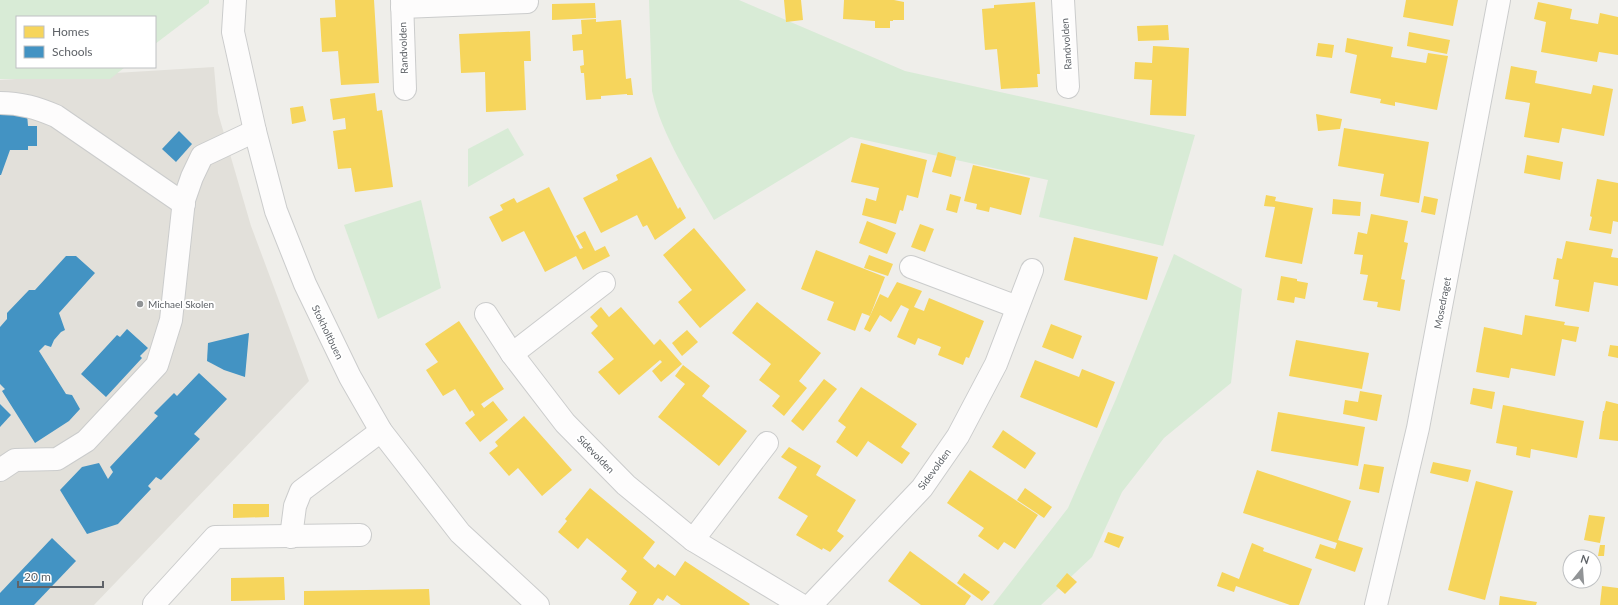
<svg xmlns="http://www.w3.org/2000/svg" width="1618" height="605" font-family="Lato,sans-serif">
<rect width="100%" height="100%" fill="#efeeea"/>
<polygon fill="#e2e0da" points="214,67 218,113 251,226 309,381 94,605 0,605 0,80"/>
<g fill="#d8ebd6">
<polygon points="0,0 209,0 209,3 155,44 155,17 17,17 17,67 125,67 110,79 0,79"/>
<path d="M649,0h90l166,71 290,64 -32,111 -124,-29 9,-37 -197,-43 -137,83c-22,-39 -53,-85 -62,-129z"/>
<polygon points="508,128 524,155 468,187 468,149"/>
<polygon points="421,200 441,288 378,319 344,225"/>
<polygon points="1174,254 1242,289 1231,383 1164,438 1122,492 1092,557 1041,605 993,605 1068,508 1116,399"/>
</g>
<g fill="#f6d55c">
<polygon points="335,0 374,0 379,83 341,85 338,51 322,52 320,18 336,17"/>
<polygon points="784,0 801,0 803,20 786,22"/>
<polygon points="844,0 894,0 904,2 904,20 893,20 893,21 890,21 890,28 875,28 875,21 843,19"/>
<polygon points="1406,0 1458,0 1453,26 1403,17"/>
<polygon points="1035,2 1040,74 1037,74 1038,87 1001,89 997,49 985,50 982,9 994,8 994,5"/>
<polygon points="1538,2 1572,9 1570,19 1598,24 1600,13 1618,17 1618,55 1599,52 1597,62 1541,52 1546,22 1534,19"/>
<polygon points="595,3 596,18 552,20 552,4"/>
<polygon points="596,19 596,22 621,20 626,79 631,78 633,95 627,95 627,94 601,96 601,99 586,100 584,73 581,73 580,66 584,65 583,50 573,51 572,35 582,34 581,20"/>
<polygon points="1168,25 1169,40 1138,41 1137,26"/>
<polygon points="530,31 531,61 524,61 526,110 486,112 485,72 461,73 459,34"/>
<polygon points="1409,32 1450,40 1447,54 1407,46"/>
<polygon points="1347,38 1393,47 1391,57 1426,63 1428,53 1448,56 1437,110 1395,102 1395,106 1380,103 1381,99 1350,93 1357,55 1345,52"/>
<polygon points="1318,43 1334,45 1332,58 1316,56"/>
<polygon points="1153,46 1189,48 1186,116 1150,115 1152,80 1134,79 1135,62 1152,63"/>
<polygon points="1511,66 1537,71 1535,83 1591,94 1593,85 1613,89 1604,136 1562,128 1559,143 1524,137 1530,103 1505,99"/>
<polygon points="375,93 377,111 382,110 393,187 355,192 351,168 338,169 333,131 346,129 345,118 333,120 330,99"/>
<polygon points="303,106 306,121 292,124 290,108"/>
<polygon points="1316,114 1342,119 1340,129 1318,131"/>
<polygon points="1344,128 1429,142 1419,203 1380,196 1384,174 1338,166"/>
<polygon points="861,143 927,160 918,198 907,195 903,211 900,210 896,224 862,215 866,198 876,201 879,188 851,182"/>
<polygon points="938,152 956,157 951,177 932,172"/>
<polygon points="1527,155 1563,162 1560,180 1524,173"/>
<polygon points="651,157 678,209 680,207 686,218 655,240 647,225 643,227 637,215 601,233 583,198 618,180 616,175"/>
<polygon points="973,165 1030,178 1021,215 990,207 989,212 976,209 977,204 964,201"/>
<polygon points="1597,179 1618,183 1618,222 1613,221 1611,234 1589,230 1592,217 1590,216"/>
<polygon points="549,187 580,249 583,248 576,236 585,231 595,251 605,246 610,256 583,270 576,256 545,272 524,231 502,242 489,217 503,210 500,205 514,198 517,203"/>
<polygon points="950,194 961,197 957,213 946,210"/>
<polygon points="1266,195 1276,197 1275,201 1313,208 1302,264 1265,257 1275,207 1264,206"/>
<polygon points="1424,196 1438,199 1435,215 1421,212"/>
<polygon points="1333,199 1361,202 1360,216 1332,214"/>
<polygon points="1371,214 1408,221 1404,242 1408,243 1401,279 1405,280 1400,311 1377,307 1378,302 1363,300 1368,275 1360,274 1363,255 1354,254 1358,232 1367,234"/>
<polygon points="867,221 896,233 887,254 859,243"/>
<polygon points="920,224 934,229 925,252 911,247"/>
<polygon points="694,228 746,290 700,328 678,302 692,290 663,255"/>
<polygon points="1074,237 1158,257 1147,300 1064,280"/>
<polygon points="1566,241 1613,249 1611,257 1618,258 1618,286 1594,282 1589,312 1555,306 1559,280 1553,279 1557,258 1562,259"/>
<polygon points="816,250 885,277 870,316 862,313 855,331 827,320 834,302 801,289"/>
<polygon points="869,255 893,264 888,276 864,268"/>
<polygon points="1281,276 1297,279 1297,281 1308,283 1305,299 1295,297 1294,303 1277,300"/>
<polygon points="897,282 922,291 914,307 924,311 929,298 984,321 969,358 966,357 963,365 938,355 941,347 918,338 915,345 897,337 909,309 901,305 891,322 880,315 870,332 864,329 880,294 888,298"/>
<polygon points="757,302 821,353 799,381 807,388 784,416 772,406 780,396 759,380 771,364 732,333"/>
<polygon points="601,307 609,317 621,307 654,345 660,339 682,364 661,382 652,371 662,362 660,360 619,395 598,372 614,359 591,333 598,326 590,317"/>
<polygon points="1525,315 1565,322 1564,325 1579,327 1576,342 1562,339 1555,376 1511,368 1509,378 1476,372 1484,327 1522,335"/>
<polygon points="459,321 504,389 481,404 484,408 493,401 508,420 480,442 465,423 475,415 472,410 470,412 455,389 443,396 426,370 438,362 425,344"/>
<polygon points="1051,324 1082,336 1073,359 1042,347"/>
<polygon points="687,330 698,342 682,356 672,343"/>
<polygon points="1296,340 1369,353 1362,389 1289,376"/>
<polygon points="1610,345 1618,346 1618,358 1608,356"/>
<polygon points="1035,360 1079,377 1082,369 1115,382 1097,428 1020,397"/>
<polygon points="683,365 710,386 702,396 747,431 719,466 658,417 685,384 675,376"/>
<polygon points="824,379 837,389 803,431 791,421"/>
<polygon points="861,387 917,424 901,447 910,453 902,464 868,441 857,457 836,442 846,427 838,421"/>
<polygon points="1473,388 1495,392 1492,409 1470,404"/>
<polygon points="1360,391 1382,395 1377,421 1343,414 1345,400 1358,402"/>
<polygon points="1606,401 1618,404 1618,441 1599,439 1603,411 1604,411"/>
<polygon points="1503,405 1584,421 1577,458 1531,449 1530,458 1516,455 1517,447 1496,443"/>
<polygon points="1278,412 1365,427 1358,466 1271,451"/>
<polygon points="524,416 572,470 542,496 518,468 509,476 489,453 498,446 495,442"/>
<polygon points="1003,430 1036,453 1025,469 992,447"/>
<polygon points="789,447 821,466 816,475 856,500 837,531 844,536 830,552 823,548 822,550 796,535 808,516 778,498 797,467 781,457"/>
<polygon points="1433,462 1471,470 1468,482 1430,473"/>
<polygon points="1364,464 1384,467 1379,493 1359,489"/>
<polygon points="970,470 1038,515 1015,549 1004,542 998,550 978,536 984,528 947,503"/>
<polygon points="1257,470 1351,501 1338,540 1363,548 1355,572 1315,558 1320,544 1335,549 1337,543 1243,513"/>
<polygon points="1476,481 1513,491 1485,600 1448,590"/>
<polygon points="590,488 655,542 643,558 655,568 658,564 675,576 685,561 750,604 749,605 681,605 667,595 663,601 658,598 653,605 629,605 637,592 621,579 627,571 587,538 578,549 558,532 567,521 565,519"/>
<polygon points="1025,488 1052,507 1044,518 1017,500"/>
<polygon points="233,504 269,504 269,517 233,518"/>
<polygon points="1589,515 1605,517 1600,543 1584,540"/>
<polygon points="1108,532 1124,537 1119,548 1104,542"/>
<polygon points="1252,543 1264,548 1263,551 1312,569 1299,605 1290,605 1236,586 1234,592 1217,586 1222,572 1239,579"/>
<polygon points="1600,545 1605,545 1604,556 1598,556"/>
<polygon points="910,551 971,596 965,605 921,605 888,581"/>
<polygon points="964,573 990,592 982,601 957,583"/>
<polygon points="1067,573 1077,582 1065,594 1056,586"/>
<polygon points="284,577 285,600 231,601 231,578"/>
<polygon points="1602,586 1618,588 1618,605 1600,605"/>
<polygon points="429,589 430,605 304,605 304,591"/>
<polygon points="1500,596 1537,602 1536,605 1499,605"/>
</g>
<g fill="#4393c3">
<polygon points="0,109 27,114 28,126 37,126 37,146 28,146 28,150 10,150 1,175 0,175"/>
<polygon points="179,131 192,144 176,162 162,149"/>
<polygon points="66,256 76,256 95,273 59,313 65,330 61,332 54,340 51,347 45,345 39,351 66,394 72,395 80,409 69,421 35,443 2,391 5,389 0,384 0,327 7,319 7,313 29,290 35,290"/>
<polygon points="127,329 148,348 140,356 142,358 106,397 81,374 117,335 120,337"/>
<polygon points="249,333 245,377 224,370 207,361 208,343"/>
<polygon points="199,373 227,399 194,434 200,439 161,480 156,477 148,486 151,489 118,524 87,534 60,490 82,467 99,463 108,479 113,472 110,467 158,416 154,413 174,393 177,396"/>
<polygon points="0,404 11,415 0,427"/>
<polygon points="52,538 76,561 34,605 0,605 0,593"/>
</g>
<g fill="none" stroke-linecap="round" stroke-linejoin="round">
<g stroke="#cbcccc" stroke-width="24">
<g id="minor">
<polyline points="235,0 233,32 255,131 276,211 305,284 350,377 381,431 460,533 538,605"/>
<polyline points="402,0 405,89"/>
<polyline points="1063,0 1068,87"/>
<polyline points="402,7 527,2"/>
<path d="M0,103c21,0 37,5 56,13l128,88"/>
<polyline points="911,267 1017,307"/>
<polyline points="486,314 512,354 565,423 626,485 693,540 801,605"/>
<polyline points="512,354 604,283"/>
<polyline points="0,470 15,460 57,459 86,441 157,365 171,320 184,200 192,177 202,156 255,131"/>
<polyline points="291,537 295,506 301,491 381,431"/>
<polyline points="693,540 767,443"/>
<polyline points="154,604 215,537 360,535"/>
<polyline points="811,605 922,488 958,436 996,364 1032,270"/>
<polyline points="1376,605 1418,428 1499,0"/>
</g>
</g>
<use href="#minor" stroke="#fdfcfc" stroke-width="22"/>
</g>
<circle fill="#919496" stroke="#fff" stroke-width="1.5" cx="140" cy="304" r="4"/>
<g text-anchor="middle" stroke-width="4" stroke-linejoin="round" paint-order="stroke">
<g font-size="10" fill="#5f6368" stroke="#fff">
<text transform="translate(1066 44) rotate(-94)" y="4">Randvolden</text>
<text transform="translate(403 48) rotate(-92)" y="4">Randvolden</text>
<text transform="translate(1442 303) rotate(-79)" y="4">Mosedraget</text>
<text transform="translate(328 332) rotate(64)" y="4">Stokholtbuen</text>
<text transform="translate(596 454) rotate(46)" y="4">Sidevolden</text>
<text transform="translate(934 469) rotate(-54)" y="4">Sidevolden</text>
</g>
<g font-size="10" fill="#5f6368" stroke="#fff" text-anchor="start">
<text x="148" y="308">Michael Skolen</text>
</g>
</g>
<rect x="16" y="16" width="140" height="52" fill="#ffffff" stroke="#bfc1c3"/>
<rect x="24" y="26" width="20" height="12" fill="#f6d55c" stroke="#bfc1c3"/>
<text x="52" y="36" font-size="12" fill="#5f6368">Homes</text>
<rect x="24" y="46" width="20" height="12" fill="#4393c3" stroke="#bfc1c3"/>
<text x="52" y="56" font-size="12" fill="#5f6368">Schools</text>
<g transform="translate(1582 569) rotate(17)"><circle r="19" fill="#ffffff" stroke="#bfc1c3"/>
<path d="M0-3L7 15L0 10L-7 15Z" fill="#919496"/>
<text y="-6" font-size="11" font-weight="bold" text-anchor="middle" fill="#5f6368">N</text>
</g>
<path d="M18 581v6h85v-6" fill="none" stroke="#5f6368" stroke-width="2"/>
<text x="24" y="581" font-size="12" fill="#5f6368" stroke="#ffffff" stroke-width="3" paint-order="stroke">20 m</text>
</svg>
